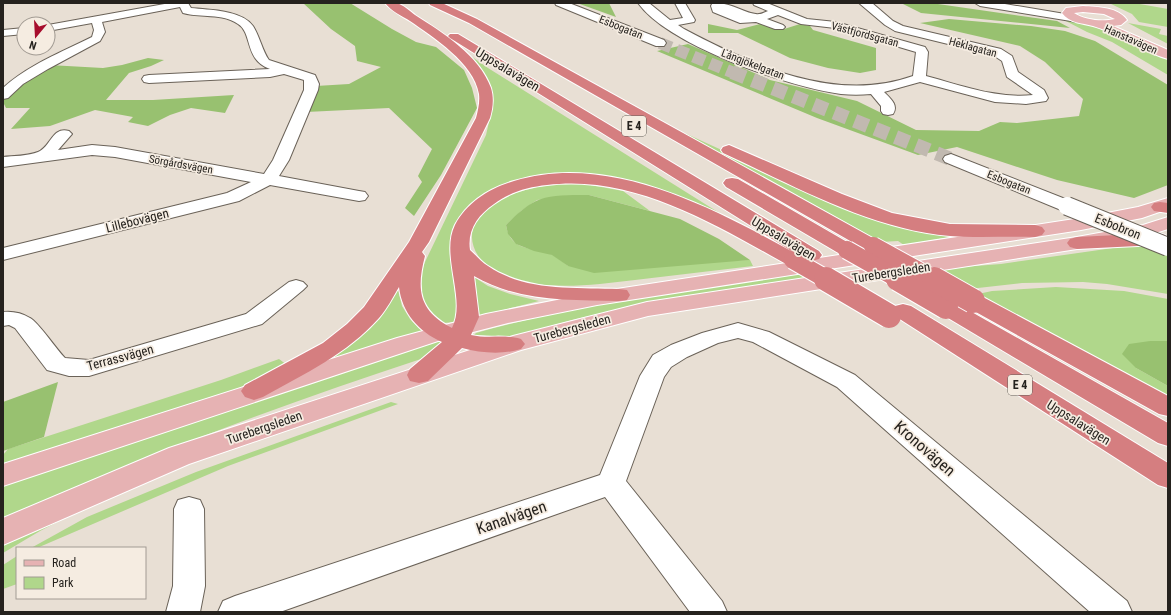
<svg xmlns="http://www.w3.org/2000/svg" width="1171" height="615" font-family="'Roboto Condensed',sans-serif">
<rect width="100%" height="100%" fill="#e8dfd4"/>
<g fill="#b0d78b">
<polygon points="1109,3 1134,3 1168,9 1168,27 1139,22 1132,14"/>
<polygon points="1060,18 1101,28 1168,58 1168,75 1112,42 1087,32"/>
<polygon points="1128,23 1161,29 1159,34 1168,36 1168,44"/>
<path d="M468,54l20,14 249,156 -55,-22 -110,-27 -100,29c-6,6 -14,13 -18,21 -8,17 2,70 4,90l-4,7 -10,1 -12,-10 -10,-12 -3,-13 2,-14 4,-12 61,-127 6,-26z"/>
<polygon points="680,131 779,176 956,236 904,245 898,241 881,242"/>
<path d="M558,184h27l38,7 27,20 -61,-16 -25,1 -27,4 -16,11 -15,14c5,28 27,21 47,30 5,3 10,7 15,11l182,-6 3,6c-39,5 -79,9 -118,14 -35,4 -70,9 -106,3 -14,-3 -30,-9 -42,-17 -3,-2 -5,-6 -8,-9 -11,-15 -9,-33 5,-46 21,-18 47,-24 74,-27z"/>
<polygon points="1148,243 1168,251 1168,294 1107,284 1083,282 1022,283 969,289 936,271 949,268 1001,264"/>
<path d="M803,273l9,5 -165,25 -71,16 -62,17 -15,1 -25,-2 2,-2c107,-30 217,-44 327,-60z"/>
<polygon points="474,277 488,286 510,294 539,301 476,317"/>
<polygon points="1056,287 1124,291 1168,299 1168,341 1150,341 1136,368 1168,386 1168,397 978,294 992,291"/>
<polygon points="395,290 398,290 402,306 410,319 422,331 328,360"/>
<path d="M439,341l4,1 -7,10 -15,7c-98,32 -195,67 -290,106 -43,17 -85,37 -128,55v-35z"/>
<polygon points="279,359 287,365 237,389 3,467 3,455 8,449 221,380"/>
<polygon points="391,402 398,404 228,466 37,548 31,548 87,517 196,472"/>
<polygon points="98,501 40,531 3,553 3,543"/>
<polygon points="17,556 17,584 3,589 3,565"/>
</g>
<g fill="#98c170">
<polygon points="303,3 350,3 392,29 416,42 436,47 464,70 472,88 477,108 441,175 414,216 405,208 422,182 418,176 432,149 389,108 306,112 316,86 349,84 381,67 357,61 355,46 331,29"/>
<polygon points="577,3 609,3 616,17"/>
<polygon points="901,3 931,3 1057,21 1070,28 921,13"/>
<polygon points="949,19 1031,26 1065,31 1095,41 1168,85 1168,185 1134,198 1057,180 957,147 918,155 817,118 657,51 688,44 770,80 857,101 916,130 979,131 1000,122 1017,123 1079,116 1083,99 1045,62 1020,46 920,23"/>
<polygon points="764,23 781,30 800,24 810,26 813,30 876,48 876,70 860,73 828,68 790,58 738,33 708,33 708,24 737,30"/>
<polygon points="148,58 164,60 151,66 129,73 106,100 153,100 234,95 225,113 191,108 170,115 148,126 128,122 133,117 95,110 50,126 11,129 30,108 6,108 3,102 6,95 49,65 103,68 122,65"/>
<path d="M589,195l91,24 39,20 31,21 -156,13 -26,-7 -16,-11 -18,-4 -18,-7 -8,-10 -2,-9c9,-9 18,-18 30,-24 14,-7 38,-6 53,-6z"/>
<polygon points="1150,341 1168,341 1168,386 1136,368 1122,354 1129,344"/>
<polygon points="58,382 44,437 3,451 3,402"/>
</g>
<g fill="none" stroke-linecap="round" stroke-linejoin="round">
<polyline stroke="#c1b9b0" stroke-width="12" stroke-dasharray="12 6" stroke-linecap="butt" points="660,43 734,73"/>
<polyline stroke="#c1b9b0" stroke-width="14" stroke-dasharray="14 8" stroke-linecap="butt" points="732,72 951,159"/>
<g stroke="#6a6258" stroke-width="2">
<g id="minor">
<path d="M170,3h18l3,5c18,2 51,2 62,18 7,11 9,24 16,34l46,15 4,9 -1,6 -29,70 -10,16 80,15 6,1 3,4 -3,4 -6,1 -89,-16 -31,16 -236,59v-12l224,-55 24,-11 -136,-25 -23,-2 -89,12v-10c9,-1 26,-1 35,-5 13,-5 14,-26 31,-21l3,3 -14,16 34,-5 23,2 149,27 9,-14 31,-70v-10l-20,-6 -14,3 -121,6 -5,-1 -2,-3 2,-3 5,-1 121,-6c-26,-9 -17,-36 -32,-45 -16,-11 -37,-6 -55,-11l-3,-6 -78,15 3,10 -5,9 -52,28 -25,15 -15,14 -5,1v-11c25,-23 59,-36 89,-51l2,-7 -2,-7 -44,8v-6z"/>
<polygon points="555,3 569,3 664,40 666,43 664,46 656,46 556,5"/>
<path d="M638,3h11l21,17 13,-2 -8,-15h10l10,17 -1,2 -16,3 6,4c68,36 151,75 229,47l3,-24 -81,-24 -34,-4 -23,-9 -11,4 16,6 2,2 -2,2h-8l-19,-7 -16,1 -27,-11 -2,-6 1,-2c17,-4 36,12 47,10 3,0 6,-2 9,-3l-14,-6 -1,-2h14l40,16 29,3 89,25 3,5 -2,24c34,9 70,23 107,19l-26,-18 -5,-16 -9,-6 -98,-24 -10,-6 -26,-22h13l21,18 10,5 98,23 11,7 6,16 26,18 4,8 -2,3 -20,3 -31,-2 -75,-20 -36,10c6,6 15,13 9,22l-5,1 -5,-1 -2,-3v-5l-10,-12c-10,1 -20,1 -30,0 -52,-7 -172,-48 -203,-91z"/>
<polygon points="975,3 999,3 1077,16 1082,19 1077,22 980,6"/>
<polygon points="24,28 24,34 3,36 3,30"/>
<polygon points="951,154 1073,202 1076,206 1073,210 1067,211 1061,210 945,162 943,159 945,156"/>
<path d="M296,280l7,2 4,4 -4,4 -41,34 -173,52h-20l-22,-6 -32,-42 -6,-3 -6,1v-14c9,-1 19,1 27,6 8,4 27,32 35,40l24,2 157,-46 43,-32z"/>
<polygon points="738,323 769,332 855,375 1127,601 1132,612 1090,612 837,387 753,342 738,338 718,343 687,357 671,367 664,377 626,481 722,601 727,612 690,612 605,497 280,612 218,612 223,601 235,596 600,475 640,376 653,355 671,345 702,333"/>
<polygon points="189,497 200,500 204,509 205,586 200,612 166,612 173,586 174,509 178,500"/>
</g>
</g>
<g stroke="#fff" stroke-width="2">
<g id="major">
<path d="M1083,6c15,1 35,1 44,14l-6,5 -8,1 55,24v9c-26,-7 -49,-26 -75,-33 -11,-3 -24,-3 -31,-13l4,-5zM1083,12l21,2 11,5c-13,3 -30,1 -41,-6z"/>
<polygon points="1168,198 1168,209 1142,218 1081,230 597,305 508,323 438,341 3,486 3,464 397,338 486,314 597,292 1081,218 1138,207"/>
<polygon points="1168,217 1168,229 1146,236 1077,249 648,316 521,350 189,464 3,545 3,518 169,448 513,336 647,302 1077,237 1143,225"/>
</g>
</g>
<g stroke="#fff" stroke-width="2">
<g id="highway">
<path d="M385,3c3,0 9,-1 12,0 6,2 13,8 18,12 28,18 64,40 76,73 3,10 2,20 -1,30l-61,124 -7,10 3,4c-9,34 -6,55 27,72 15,-28 -12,-73 3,-103 12,-23 35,-37 59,-44 95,-29 199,27 279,71l-343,-214 -2,-2 2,-2h8l361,217 3,4 -3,4 -7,2 -11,-4 2,3 -3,4 -7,2 -7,-2c-72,-40 -153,-90 -239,-79 -19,2 -37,7 -53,19 -16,11 -27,26 -24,46 6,5 11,12 18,16 38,26 87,21 131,23l8,1 3,5 -3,5 -8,1c-50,-1 -100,1 -145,-25l5,41 -8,18c17,4 34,-1 50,4l4,5 -4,5c-19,6 -40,4 -59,-1l-34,33 -9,2 -9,-2 -3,-6 3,-6 32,-27c-23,-10 -40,-29 -43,-55 -6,10 -12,22 -20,31 -32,36 -75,56 -116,79l-9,3 -9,-3 -4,-6 4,-6 78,-42 24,-19 17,-17 45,-65 67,-124c2,-8 4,-16 3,-24 -5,-31 -46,-57 -69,-73 -8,-5 -19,-10 -25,-18z"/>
<polygon points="429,3 442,3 477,19 880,242 883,246 880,250 873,252 866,250 469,23 430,5"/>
<path d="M729,145l113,49 50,19 58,11 85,1 7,2 3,4 -3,4 -7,2c-28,-1 -57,1 -85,-1 -80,-7 -155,-50 -227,-83l-2,-3 2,-3z"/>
<polygon points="732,178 738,179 854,246 857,250 854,254 847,256 840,254 726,187 723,183 726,179"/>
<polygon points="1160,202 1168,203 1168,213 1154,211 1151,207 1154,203"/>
<polygon points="1158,233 1165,235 1168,239 1165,243 1158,245 1077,249 1070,247 1067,243 1070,239 1077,237"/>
<polygon points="973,294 981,296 1168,396 1168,416 1159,414 965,306 962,301 965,296"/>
<polygon points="946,300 954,302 1168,423 1168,446 1158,443 938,312 935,307 938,302"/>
<polygon points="903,304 911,306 1168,463 1168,488 1158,485 895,316 892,311 895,306"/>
</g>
</g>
<use href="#minor" fill="#fff" fill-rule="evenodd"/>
<use href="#major" fill="#e6b2b3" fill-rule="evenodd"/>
<use href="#highway" fill="#d57e80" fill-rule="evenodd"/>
<g stroke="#6a6258" stroke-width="20" stroke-linecap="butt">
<polyline id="minor-bridge" points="1067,206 1168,247"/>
</g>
<g stroke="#fff" stroke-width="20" stroke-linecap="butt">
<g id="highway-bridge-far1">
<polyline points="873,246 935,280"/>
<polyline points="847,250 900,280"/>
<polyline points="793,260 828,280"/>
</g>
</g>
<g stroke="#fff" stroke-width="26" stroke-linecap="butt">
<g id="highway-bridge">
<polyline points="826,279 889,316"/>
<polyline points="898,279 946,307"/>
<polyline points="934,279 973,301"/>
</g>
</g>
<use href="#minor-bridge" stroke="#fff" stroke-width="18"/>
<use href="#highway-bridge-far1" stroke="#d57e80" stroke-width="18"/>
<use href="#highway-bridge" stroke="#d57e80" stroke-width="24"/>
</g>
<g text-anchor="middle" stroke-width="3.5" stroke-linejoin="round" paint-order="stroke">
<g font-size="11" fill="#25221e" stroke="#f5ece1">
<text transform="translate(621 27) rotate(22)" y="4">Esbogatan</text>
<text transform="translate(865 34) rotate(15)" y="4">Västfjordsgatan</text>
<text transform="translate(1131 39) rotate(24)" y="4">Hanstavägen</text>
<text transform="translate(973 47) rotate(15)" y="4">Heklagatan</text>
<text transform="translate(753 64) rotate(21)" y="4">Långjökelgatan</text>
<text transform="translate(181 164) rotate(10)" y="4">Sörgårdsvägen</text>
<text transform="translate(1009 182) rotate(22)" y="4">Esbogatan</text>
</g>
<g fill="#f5ece1" stroke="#635f58" stroke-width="1">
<rect x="622" y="116" width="24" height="20" rx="3"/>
<rect x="1008" y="375" width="24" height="20" rx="3"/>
</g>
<g font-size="12" font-weight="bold" fill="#25221e">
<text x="634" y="130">E 4</text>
<text x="1020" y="389">E 4</text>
</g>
<g font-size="13" fill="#25221e" stroke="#f5ece1">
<text transform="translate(508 69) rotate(31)" y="5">Uppsalavägen</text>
<text transform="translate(137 220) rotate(-14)" y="5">Lillebovägen</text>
<text transform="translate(1118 226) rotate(22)" y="5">Esbobron</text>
<text transform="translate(784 238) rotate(31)" y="5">Uppsalavägen</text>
<text transform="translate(891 272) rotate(-9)" y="5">Turebergsleden</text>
<text transform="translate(572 328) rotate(-15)" y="5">Turebergsleden</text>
<text transform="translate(120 357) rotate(-15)" y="5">Terrassvägen</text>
<text transform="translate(1079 422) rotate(32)" y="5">Uppsalavägen</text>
<text transform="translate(264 427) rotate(-19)" y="5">Turebergsleden</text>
</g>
<g font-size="16" fill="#25221e" stroke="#f5ece1">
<text transform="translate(925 448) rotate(41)" y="6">Kronovägen</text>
<text transform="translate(511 517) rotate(-19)" y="6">Kanalvägen</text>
</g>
</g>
<rect width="1171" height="615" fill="none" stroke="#25221e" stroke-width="8"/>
<rect x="16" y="547" width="130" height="52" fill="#f5ece1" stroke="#a29b93"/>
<rect x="24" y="560" width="20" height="6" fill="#e6b2b3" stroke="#a29b93"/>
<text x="52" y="567" font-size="12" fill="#25221e">Road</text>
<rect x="24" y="577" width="20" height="12" fill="#b0d78b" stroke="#a29b93"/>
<text x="52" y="587" font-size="12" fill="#25221e">Park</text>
<g transform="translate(36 36) rotate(198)"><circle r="19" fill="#f5ece1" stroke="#a29b93"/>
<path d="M0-3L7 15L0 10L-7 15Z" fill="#a70d2d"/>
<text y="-6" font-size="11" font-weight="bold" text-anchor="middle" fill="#25221e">N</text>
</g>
</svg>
